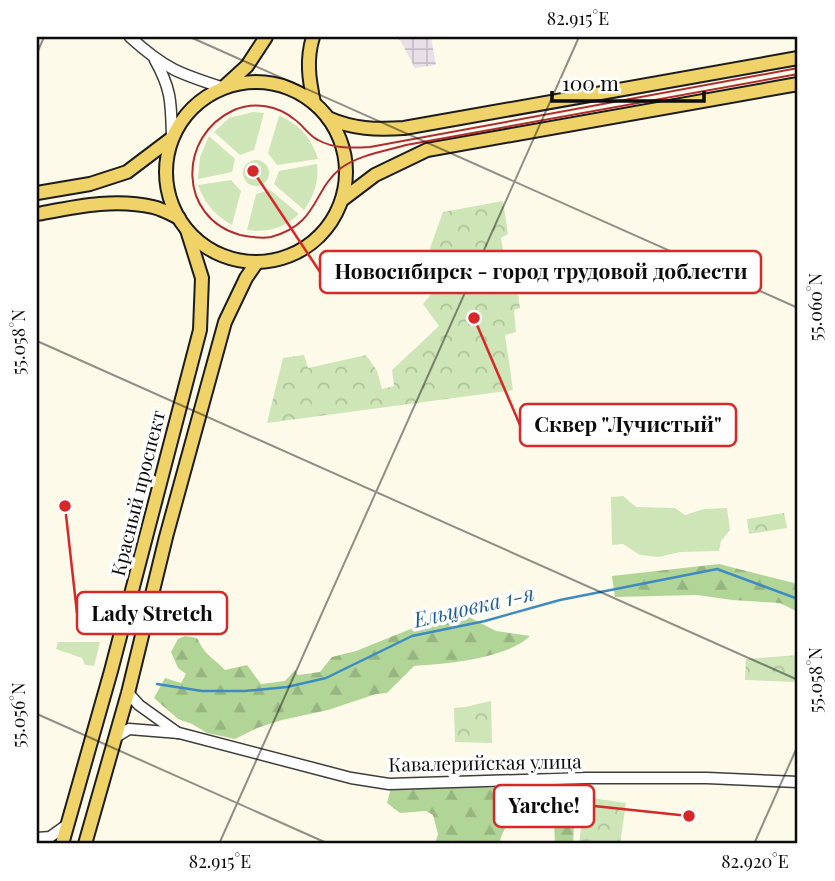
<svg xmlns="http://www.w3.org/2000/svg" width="835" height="881" font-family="'Playfair Display',serif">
<defs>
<pattern id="industrial-grid" width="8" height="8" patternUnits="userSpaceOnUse" patternTransform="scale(1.75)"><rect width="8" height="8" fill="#e9dfe9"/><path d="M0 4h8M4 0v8" fill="none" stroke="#c6bec6"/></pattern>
<pattern id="forest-firs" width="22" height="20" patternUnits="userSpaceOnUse" patternTransform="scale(1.75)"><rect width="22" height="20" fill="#b1d497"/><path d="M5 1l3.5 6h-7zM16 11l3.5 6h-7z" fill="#97b581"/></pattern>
<pattern id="park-crowns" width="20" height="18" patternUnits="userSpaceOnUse" patternTransform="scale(1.75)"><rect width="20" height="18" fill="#cde5b7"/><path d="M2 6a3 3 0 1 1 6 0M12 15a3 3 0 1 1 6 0" fill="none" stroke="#afc39c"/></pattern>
</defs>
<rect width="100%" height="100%" fill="#fefaea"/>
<polygon fill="url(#industrial-grid)" points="393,37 431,37 436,65 415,68 400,40"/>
<g fill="#cde5b7">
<polygon points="253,112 264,113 254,150 240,155 214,132 229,118"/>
<path d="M279,116c21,8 32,22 39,43l-41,6 -9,-12z"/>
<polygon points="209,136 235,159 232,172 198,179 200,157"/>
<circle cx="256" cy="173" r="13"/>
<path d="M317,164c2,17 -3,32 -13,46l-30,-26 5,-13z"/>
<path d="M231,180l10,11 -9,34c-16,-9 -28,-22 -34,-40z"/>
<path d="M270,190l29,24c-15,14 -31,19 -52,16l9,-36z"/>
<polygon points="623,496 636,507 675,508 685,515 704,509 727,508 730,530 721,541 719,551 680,552 659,557 640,555 623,544 612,545 611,497"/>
<polygon points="58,642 100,642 94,666 85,665 82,658 56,649"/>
</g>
<g fill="url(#forest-firs)">
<polygon points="719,564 798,584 798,612 780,603 732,600 697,595 615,597 612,576"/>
<path d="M465,615l31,16 34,5c-24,23 -83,28 -116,30l-27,27 -11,1 -48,16 -46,10 -25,8 -22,11 -28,-6 -15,-9 -14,-5 -24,-21 11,-20 16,5 5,-9 -8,-6 -7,-16 7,-13 7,-3 12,2c9,19 16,19 28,32l22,-5 14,19 24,-3 10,-11 3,5 22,-3 12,-15 24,-6 87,-35z"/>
<path d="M448,786l128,5 -3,53h-18l-1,-21c-6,-4 -12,-11 -20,-12 -16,-4 -34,19 -34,33h-47l-1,-4 -2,4h-15l3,-10 -5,-19 -7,-4 -26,2 -13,-10 4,-15 30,1z"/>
</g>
<g fill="url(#park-crowns)">
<polygon points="503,201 508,234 501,238 505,262 514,264 520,308 514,310 516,332 505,335 513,390 267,423 283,358 304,355 308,368 366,355 377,371 382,389 394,386 392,370 439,326 423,304 437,287 430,248 443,212"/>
<polygon points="784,513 787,528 749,534 747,519"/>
<polygon points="798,655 798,682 745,680 746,659"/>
<polygon points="491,701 492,743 455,742 454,708 465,707"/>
<polygon points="585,797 626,803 620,844 579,844"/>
</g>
<polygon fill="#dfedc8" points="506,270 509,286 472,294 469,277"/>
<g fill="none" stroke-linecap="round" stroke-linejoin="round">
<polyline stroke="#3e8bc3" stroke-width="2.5" points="157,684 202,691 245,691 287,687 326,678 412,636 485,621 560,600 717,569 798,599"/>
<g stroke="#3e3e3e" stroke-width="13">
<g id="minor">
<path d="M130,37c35,32 50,37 94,51"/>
<path d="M155,60c17,30 16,44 17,78"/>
<polyline points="128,693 139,705 178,733"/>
<polyline points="116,737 129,729 179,733 351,778 389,784 587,778 707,778 798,782"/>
<polyline points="37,838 50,837 68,824"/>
</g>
</g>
<g stroke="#1c1c1c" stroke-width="16">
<g id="major">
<path d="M313,37c-7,23 -4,42 1,66"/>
<circle cx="256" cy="172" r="90"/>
<polyline points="224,87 247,66 266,37"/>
<path d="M328,118c25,11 48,12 76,10l394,-70"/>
<polyline points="37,193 90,184 127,172 172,138"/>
<polyline points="342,200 375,175 427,150 798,84"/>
<path d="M37,214c38,-7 77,-16 116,-7 9,2 18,7 26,11"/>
<polyline points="62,844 111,671 200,330 202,278 187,230"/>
<polyline points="85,844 128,693 166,537 225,322 246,278 257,262"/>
</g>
</g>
<use href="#minor" stroke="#fff" stroke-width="10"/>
<use href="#major" stroke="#efd268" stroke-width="12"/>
<path stroke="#b02d30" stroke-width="2" d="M798,68l-428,79c-17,1 -36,2 -52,-7 -10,-5 -15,-15 -24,-21 -16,-13 -40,-18 -60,-9 -57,26 -56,108 6,125 10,2 20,4 31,2 48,-13 41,-46 70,-69 18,-13 44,-17 65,-23l392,-71"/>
</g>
<path fill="none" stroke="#0b0b0b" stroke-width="2" stroke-opacity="0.45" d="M190,37l608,271M37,53l7,-16M37,341l761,339M37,714l292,130M219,844l360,-807M754,844l44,-99"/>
<g text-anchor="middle" stroke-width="7" stroke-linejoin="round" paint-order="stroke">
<g font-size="19" fill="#0b0b0b" stroke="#fff">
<text transform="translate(138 493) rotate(-76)" y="7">Красный проспект</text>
<text transform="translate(485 763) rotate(-1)" y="7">Кавалерийская улица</text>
</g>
<g font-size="21" font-style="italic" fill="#1e5d93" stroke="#fff">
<text transform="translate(474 607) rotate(-13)" y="7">Ельцовка 1-я</text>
</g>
</g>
<path fill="none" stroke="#d62828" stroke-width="2.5" d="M253 171L320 272M474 318L520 425M65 506L77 613M689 816L594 806"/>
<g fill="#d62828" stroke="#fff" stroke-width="2.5">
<circle cx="253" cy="171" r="7"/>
<circle cx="474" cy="318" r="7"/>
<circle cx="65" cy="506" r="7"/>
<circle cx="689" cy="816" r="7"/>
</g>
<g fill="#fff" stroke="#d62828" stroke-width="2.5">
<rect x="320" y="251" width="441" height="42" rx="7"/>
<rect x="520" y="404" width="216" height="42" rx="7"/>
<rect x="77" y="592" width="150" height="42" rx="7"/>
<rect x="494" y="785" width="100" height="42" rx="7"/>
</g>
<g font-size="21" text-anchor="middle" font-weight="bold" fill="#0b0b0b">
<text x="541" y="279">Новосибирск - город трудовой доблести</text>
<text x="628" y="432">Сквер "Лучистый"</text>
<text x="152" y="621">Lady Stretch</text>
<text x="544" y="813">Yarche!</text>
</g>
<rect width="835" height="881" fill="none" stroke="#ffffff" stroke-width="77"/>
<path d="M552 91v10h152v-10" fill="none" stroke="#0b0b0b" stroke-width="3.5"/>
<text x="562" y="91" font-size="21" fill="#0b0b0b" stroke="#ffffff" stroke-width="5" paint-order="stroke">100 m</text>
<rect x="38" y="38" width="758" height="804" fill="none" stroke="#0b0b0b" stroke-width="2.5"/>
<g font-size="18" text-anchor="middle" fill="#0b0b0b">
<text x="578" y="25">82.915°E</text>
<text transform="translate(816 307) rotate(-90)" y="6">55.060°N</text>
<text transform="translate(19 342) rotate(-90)" y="6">55.058°N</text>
<text transform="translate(816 680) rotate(-90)" y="6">55.058°N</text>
<text transform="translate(19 715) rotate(-90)" y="6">55.056°N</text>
<text x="220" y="868">82.915°E</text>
<text x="755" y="868">82.920°E</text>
</g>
</svg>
